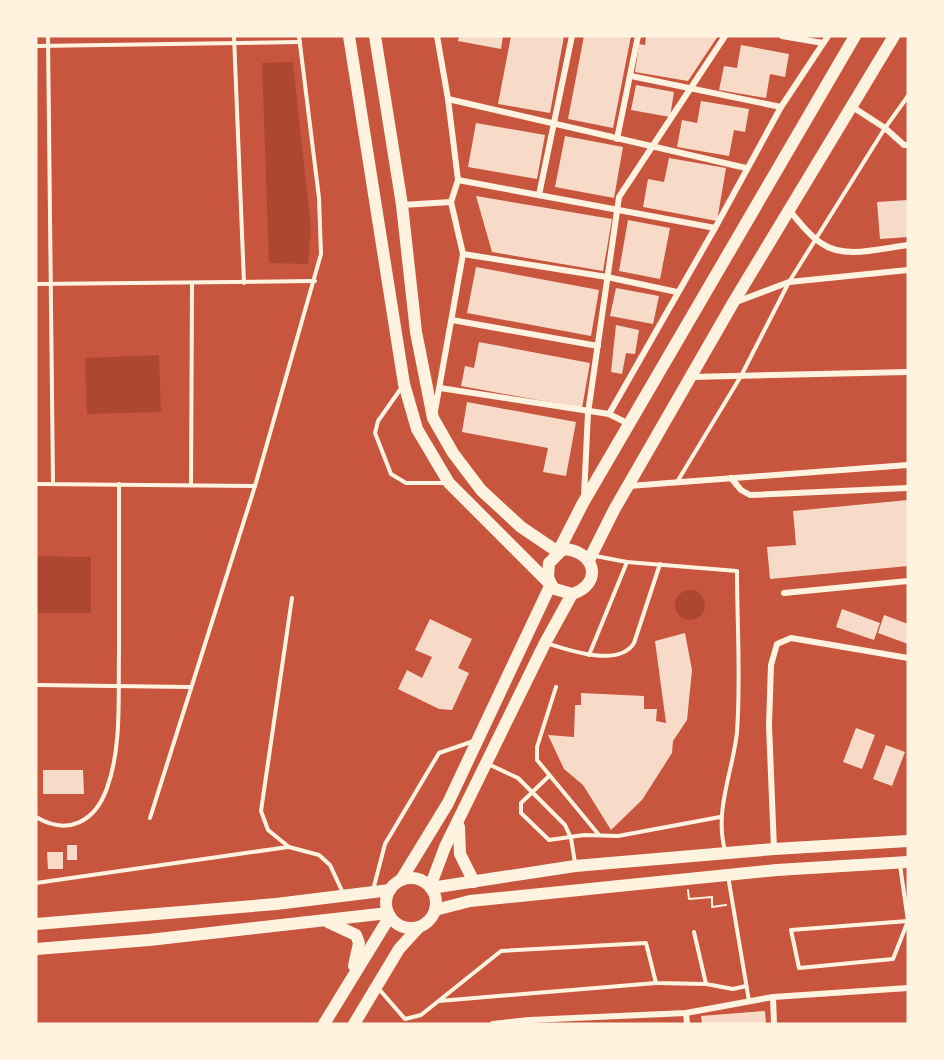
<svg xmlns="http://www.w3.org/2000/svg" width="944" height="1060" font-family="Commissioner,sans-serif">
<rect width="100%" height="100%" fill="#c8553d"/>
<g fill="#ae4732">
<polygon points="293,62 311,229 308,264 269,263 262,63"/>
<polygon points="159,355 161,412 87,414 85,358"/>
<polygon points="36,556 91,557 91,613 36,613"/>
<circle cx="690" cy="605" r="15"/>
</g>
<g fill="#f7dbc8">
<polygon points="459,36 503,36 501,49 458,41"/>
<polygon points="511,36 564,36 550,113 498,104"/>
<polygon points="584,36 631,36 613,128 568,119"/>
<polygon points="646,36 718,36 688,81 635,72 639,44 645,45"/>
<polygon points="741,45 789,54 785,77 770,74 766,98 719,90 724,66 737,68"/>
<polygon points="636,85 674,92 670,117 631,110"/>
<polygon points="701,101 749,109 745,132 734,130 729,156 677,147 682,120 697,123"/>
<polygon points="476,123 545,135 537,179 468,167"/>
<polygon points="565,136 623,147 614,198 555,187"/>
<polygon points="669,158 726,168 717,221 643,207 648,179 664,182"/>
<polygon points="476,196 612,219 603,271 492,252"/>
<polygon points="908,200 908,237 880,239 877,202"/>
<polygon points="628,220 670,228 660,279 619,271"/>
<polygon points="476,267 599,290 591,336 467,313"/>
<polygon points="616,288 659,296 653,324 610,316"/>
<polygon points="616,325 639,330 635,354 626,353 622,374 611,372"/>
<polygon points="479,342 590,363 582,408 461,386 465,366 474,368"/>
<polygon points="467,402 576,422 566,476 543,472 548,448 462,432"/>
<polygon points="908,500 908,566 770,579 767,547 796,545 793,511"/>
<polygon points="842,609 880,623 874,640 836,627"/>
<polygon points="884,615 908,624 908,644 878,633"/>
<polygon points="430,619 472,639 458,668 469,673 452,710 439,709 398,689 407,670 422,678 432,657 415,650"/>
<polygon points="685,633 692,670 687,720 673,741 672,753 642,800 611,830 583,785 564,769 548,735 574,737 575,705 581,705 581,693 644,696 644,709 657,709 656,721 666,723 655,641"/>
<polygon points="856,728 875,735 862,769 843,762"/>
<polygon points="886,745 905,752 892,786 873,779"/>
<polygon points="43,770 83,770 84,794 43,794"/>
<rect x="67" y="845" width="10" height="15"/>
<polygon points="47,852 63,852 63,869 48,869"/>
<polygon points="765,1011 766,1024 702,1024 701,1016"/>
</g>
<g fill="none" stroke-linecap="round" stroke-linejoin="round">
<polyline stroke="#fff3e0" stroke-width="2" points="688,890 689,899 712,897 712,907 726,905"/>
<g stroke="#fff3e0" stroke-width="4">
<polyline points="48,36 53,483"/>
<polyline points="234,36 244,283"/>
<polyline points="36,46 300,42"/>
<polyline points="36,284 315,281"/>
<polyline points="402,387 378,421 375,433 391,474 406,483 445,483"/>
<polyline points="677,482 741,376 789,282 885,128 908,96"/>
<polyline points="36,484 255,486"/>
<polyline points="191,485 192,283"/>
<path d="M595,556l32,6 110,9c0,53 4,108 0,161 -4,39 -23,79 -12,118"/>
<polyline points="292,598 261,811 268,830 289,847 319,855 330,865 343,893"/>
<path d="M546,643c22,7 73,25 88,0l26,-79"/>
<polyline points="589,655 627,562"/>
<polyline points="36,685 190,687"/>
<polyline points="556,687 537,747 537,760 599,835"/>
<polyline points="488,764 518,778 565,825 571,838 575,863"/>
<polyline points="548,777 521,803 521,813 549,840 584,835 618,836 720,817"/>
<path d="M36,817c32,19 59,5 71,-29 15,-41 11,-92 12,-135 0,-56 0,-113 0,-169"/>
<polyline points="150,818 255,486 321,254 319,198 299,36"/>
<polyline points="900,865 908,921"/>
<polyline points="728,876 749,1001"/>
<polyline points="36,883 288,847"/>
<polyline points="373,890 385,844 439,753 474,741"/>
<polyline points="908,921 893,959 799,968 791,930 908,921"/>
<polyline points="694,932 706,984 733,989 746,986"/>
<polyline points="378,988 405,1019 421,1015 501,951 646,943 656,983 706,984"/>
<polyline points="439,1001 656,983"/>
</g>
<g stroke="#fff3e0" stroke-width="6">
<polyline points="782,36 823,43"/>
<polyline points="631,76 781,107"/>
<polyline points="448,99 746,168"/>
<polyline points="851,106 885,128 904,145 908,145"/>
<polyline points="617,139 638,36"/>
<polyline points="458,180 715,228"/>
<polyline points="539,195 572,36"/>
<polyline points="402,205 451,202 458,180 448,99 437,36"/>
<path d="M788,209c11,12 20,26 33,34 23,17 61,5 87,2"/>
<polyline points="463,254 607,277 677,292"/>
<polyline points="736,302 789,282 908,270"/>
<polyline points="452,320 598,346"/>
<polyline points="691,377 908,372"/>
<polyline points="440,388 609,414 629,424"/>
<polyline points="435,411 463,254 451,202"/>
<polyline points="609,414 715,228 781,107 828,36"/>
<polyline points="731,478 741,490 750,495 908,488"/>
<polyline points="629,486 908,465"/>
<polyline points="584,496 588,413 619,197 725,36"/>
<polyline points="784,593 908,581"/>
<polyline points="774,849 769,725 771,665 777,644 791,638 908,658"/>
<polyline points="773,997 774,1024"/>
<polyline points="686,1013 687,1024"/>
<polyline points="493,1024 529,1020 686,1013 773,997 908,988"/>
</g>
<g stroke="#fff3e0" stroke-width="12">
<polyline points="431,888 575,866 774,849 908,841"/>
<polyline points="435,910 470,901 777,870 908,862"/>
</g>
<g stroke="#fff3e0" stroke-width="12">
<path d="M349,36l55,348 13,45 32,54 106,106 17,5c32,-10 23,-44 -9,-45l-14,14 -1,14 3,7"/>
<polyline points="375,36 402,205 416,332 433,418 453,453 481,490 521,527 558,552"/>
<polyline points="558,552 583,503 855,36"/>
<polyline points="589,560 614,510 733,303 894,36"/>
<polyline points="459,827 460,854 474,882"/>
<circle cx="411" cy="903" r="25"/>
<polyline points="401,880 448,803 551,584"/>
<polyline points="430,887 445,847 545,643 572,594"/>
<polyline points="328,922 356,935 359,943 354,966"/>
<polyline points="36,924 276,904 390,890"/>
<polyline points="36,949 149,940 388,913"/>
<polyline points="324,1024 390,916"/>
<polyline points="354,1024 399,949 419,927"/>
</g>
</g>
<rect width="944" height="1060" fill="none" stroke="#fff3e0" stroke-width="75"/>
</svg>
